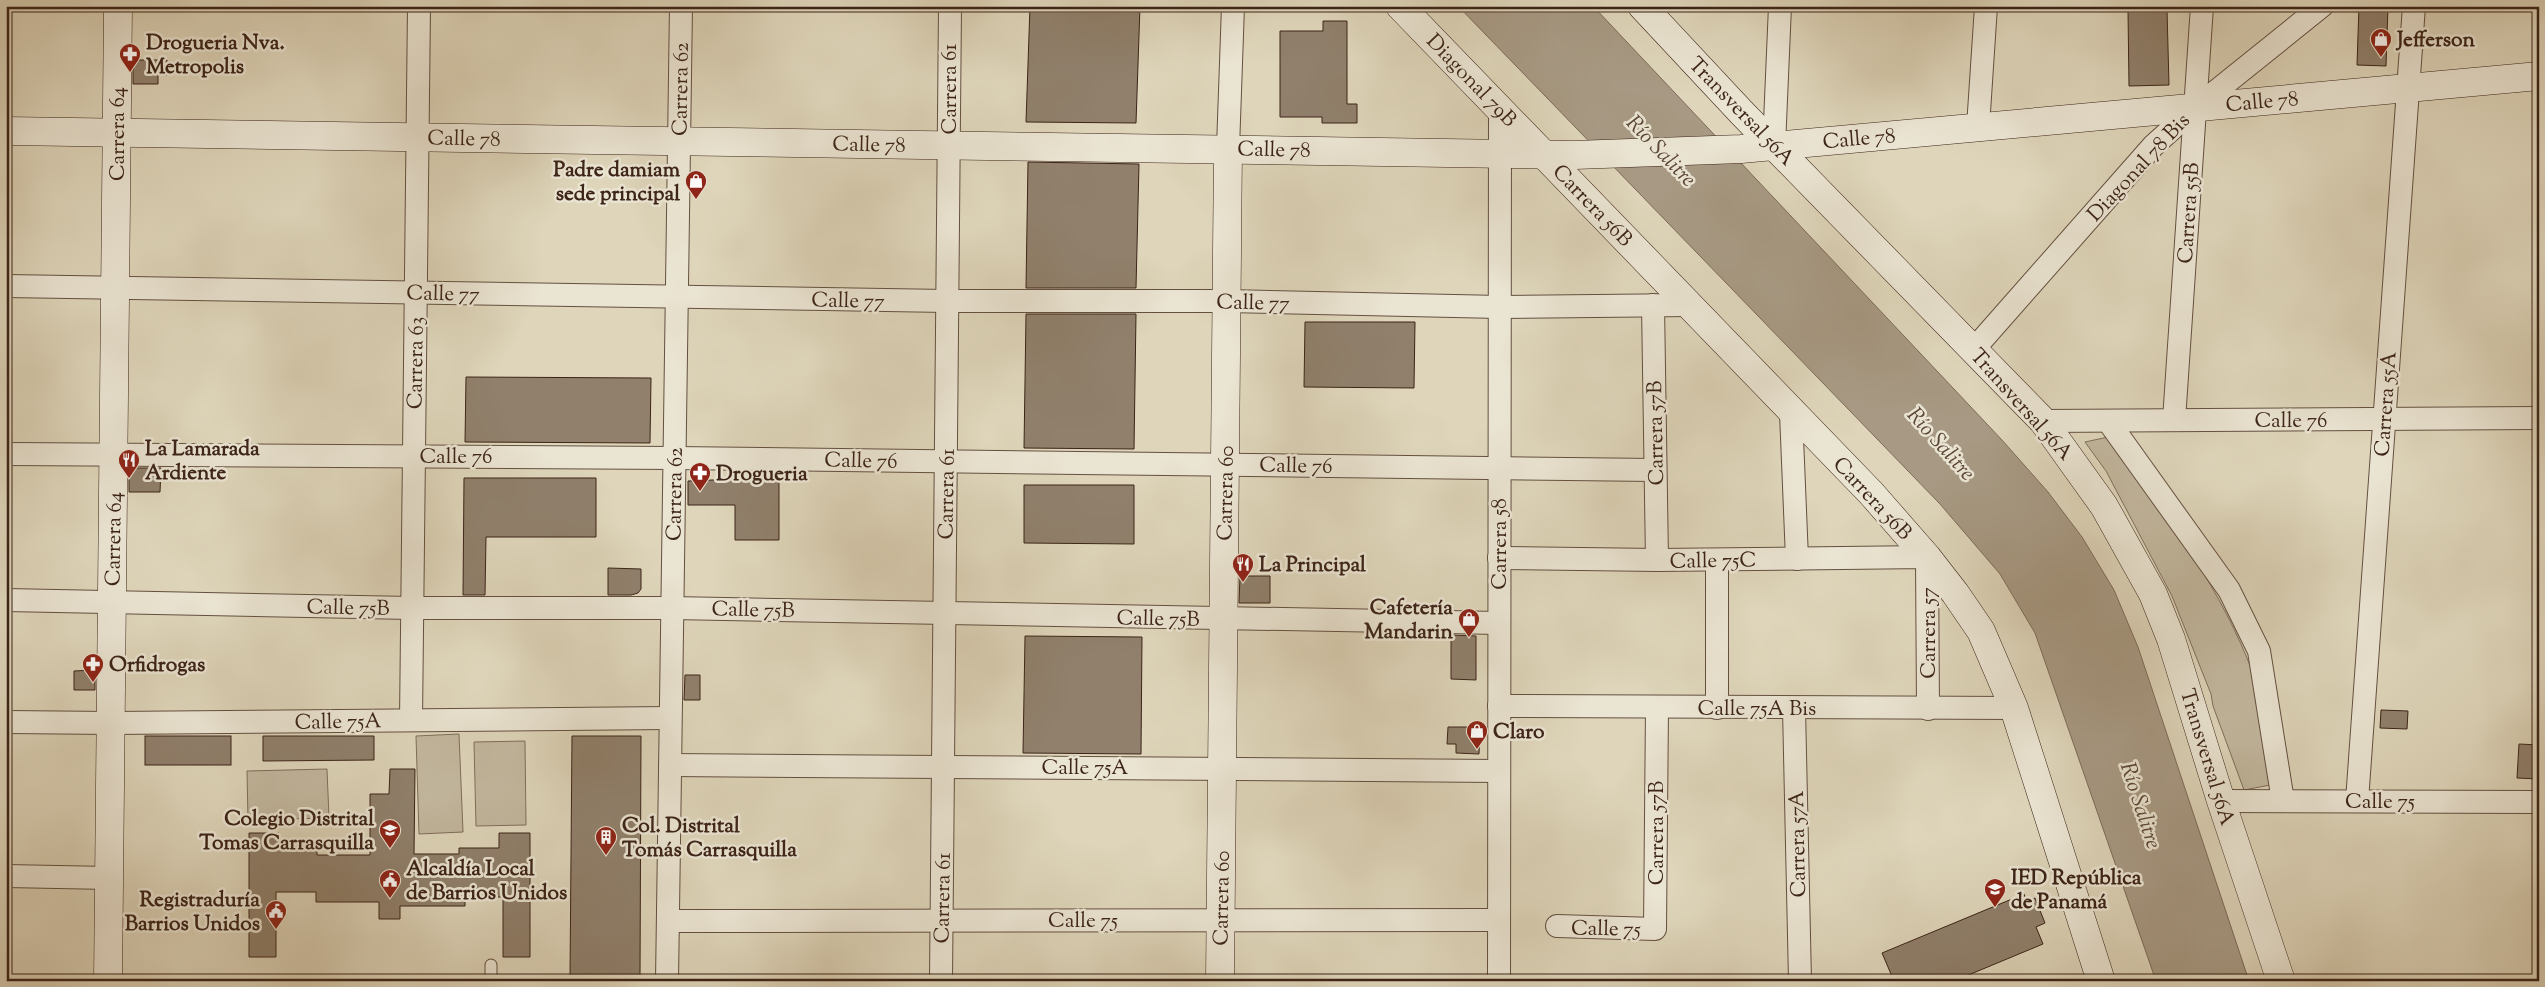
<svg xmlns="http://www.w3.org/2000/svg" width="2545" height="987" font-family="'Sorts Mill Goudy',serif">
<rect width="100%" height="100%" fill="#ded5ba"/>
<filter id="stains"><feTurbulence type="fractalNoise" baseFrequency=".004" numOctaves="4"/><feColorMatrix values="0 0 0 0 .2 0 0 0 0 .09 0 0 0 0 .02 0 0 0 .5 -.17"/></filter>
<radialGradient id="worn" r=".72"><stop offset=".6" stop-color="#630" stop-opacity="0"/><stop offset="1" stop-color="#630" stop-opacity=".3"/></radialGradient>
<g fill="#c2b79e" stroke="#7f6e5b">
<path d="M2113,436c47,71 101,142 134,222 17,40 23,83 29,126l-32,6 -31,-84 -2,-12 -39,-98 -66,-125 -21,-29z"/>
<polygon points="459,734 463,832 419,834 416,736"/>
<polygon points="525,741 526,825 476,826 474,742"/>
<polygon points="327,769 329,818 248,820 247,771"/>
</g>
<polygon fill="#a79983" stroke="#7c6a58" points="1458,6 1593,6 2002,440 2048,492 2082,537 2114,590 2138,647 2249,981 2156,981 2035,633 2000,574 1940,504"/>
<g fill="#90806c" stroke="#3c2418">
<polygon points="1030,6 1140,6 1136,123 1026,122"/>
<polygon points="2359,6 2388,6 2386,66 2357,65"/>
<polygon points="2167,10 2169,85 2129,86 2128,11"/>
<polygon points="1323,21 1347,21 1347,104 1357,104 1357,123 1322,123 1322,117 1280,117 1280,31 1323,31"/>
<polygon points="133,60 167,60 167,75 158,75 158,84 133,84"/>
<polygon points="1028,162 1139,164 1136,288 1026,288"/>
<polygon points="1026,314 1136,314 1134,449 1024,448"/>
<polygon points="1305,322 1415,322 1414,388 1304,387"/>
<polygon points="466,377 651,378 650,443 465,442"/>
<polygon points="129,468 161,468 160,492 129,492"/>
<polygon points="464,478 596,478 596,537 486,537 485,595 463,595"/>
<polygon points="713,480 779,482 779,540 735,540 735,505 688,505 688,481"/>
<polygon points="1024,485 1134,485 1134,544 1024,543"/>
<polygon points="608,568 641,569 641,589 638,593 631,595 608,595"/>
<polygon points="1240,576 1270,576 1270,603 1239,603"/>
<polygon points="1451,635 1476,636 1476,680 1451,679"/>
<polygon points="1025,636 1142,637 1141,754 1023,753"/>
<polygon points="95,670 95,690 74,690 74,671"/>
<polygon points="685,675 700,675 700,700 684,700"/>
<polygon points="2381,710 2408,711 2407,729 2380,728"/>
<polygon points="1448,727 1480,727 1479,754 1456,753 1456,744 1447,744"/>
<rect x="145" y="736" width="86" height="29"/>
<polygon points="263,736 374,736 374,760 263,761"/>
<polygon points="572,736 641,736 640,977 570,977"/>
<polygon points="2519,744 2539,745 2539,779 2517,778"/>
<polygon points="390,769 415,769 414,854 459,854 459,848 499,848 499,833 530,833 530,957 503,957 503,897 465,897 465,906 400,906 400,919 379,919 379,902 316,902 316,892 276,892 276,957 249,957 249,833 279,833 279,847 317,847 317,855 370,855 370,794 389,794"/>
<polygon points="2024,894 2027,902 2035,898 2045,923 2036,927 2043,944 1954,981 1894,981 1882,953"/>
</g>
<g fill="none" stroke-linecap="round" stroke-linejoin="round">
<g stroke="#645040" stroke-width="13">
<polyline id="lane" points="491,965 491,981"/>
</g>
<g stroke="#645040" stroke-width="24">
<g id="street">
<polyline points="1978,127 1986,6"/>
<polyline points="1774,146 1780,6"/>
<polyline points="1228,148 1233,6"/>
<polyline points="6,286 947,301 1227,301 1500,307 1690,305"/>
<polyline points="1653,305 1657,560"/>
<polyline points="1974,349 2153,146 2195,108 2322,6"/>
<polyline points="1791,413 1797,559"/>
<polyline points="2174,420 2202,6"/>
<polyline points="2043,421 2539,418"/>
<polyline points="2108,421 2229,590 2259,651 2283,801"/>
<polyline points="6,454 674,458 1655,470"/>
<polyline points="1499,558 1657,560 1927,557 1928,709"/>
<polyline points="1717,560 1717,708"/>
<polyline points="6,600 412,608 672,608 1499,623"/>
<polyline points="1499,706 2014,708"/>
<polyline points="1794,708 1800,981"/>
<polyline points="411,720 419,6"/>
<polyline points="6,722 111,723 670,718"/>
<polyline points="670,765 1499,771"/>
<polyline points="2221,801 2539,802"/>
<polyline points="2357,801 2414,6"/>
<polyline points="6,876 109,878"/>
<polyline points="668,921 1499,920"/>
<polyline points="1557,926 1655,929 1657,707"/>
<polyline points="667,981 681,6"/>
<polyline points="941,981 950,6"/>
<polyline points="1499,981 1500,108"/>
</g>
</g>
<g stroke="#3c2418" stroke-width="29">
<g id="secondary">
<polyline points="1400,6 1871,493 1927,557 1955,593 1981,631 2014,708 2101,981"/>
<polyline points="1642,6 1742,113 2043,421 2104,506 2153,594 2171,639 2221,801 2281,981"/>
<polyline points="6,131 1575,155 1741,149 2539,76"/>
<polyline points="108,981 118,6"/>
<polyline points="1220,981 1228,148"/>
</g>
</g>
<use href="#lane" stroke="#eae4d2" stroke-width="11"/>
<use href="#street" stroke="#eae4d2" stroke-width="22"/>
<use href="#secondary" stroke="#eae4d2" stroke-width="28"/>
</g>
<defs>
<g id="shop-pin" transform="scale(1.125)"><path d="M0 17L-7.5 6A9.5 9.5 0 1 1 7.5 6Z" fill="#8f2418" stroke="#eae4d2"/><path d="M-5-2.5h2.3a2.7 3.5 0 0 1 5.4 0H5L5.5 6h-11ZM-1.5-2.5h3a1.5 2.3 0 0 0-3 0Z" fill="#fff"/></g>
<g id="pharmacy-pin" transform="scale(1.125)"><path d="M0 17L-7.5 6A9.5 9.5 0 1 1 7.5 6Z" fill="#8f2418" stroke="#eae4d2"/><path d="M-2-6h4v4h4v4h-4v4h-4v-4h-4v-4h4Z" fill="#fff"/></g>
<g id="restaurant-pin" transform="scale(1.125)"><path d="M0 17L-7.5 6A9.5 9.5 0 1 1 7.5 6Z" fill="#8f2418" stroke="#eae4d2"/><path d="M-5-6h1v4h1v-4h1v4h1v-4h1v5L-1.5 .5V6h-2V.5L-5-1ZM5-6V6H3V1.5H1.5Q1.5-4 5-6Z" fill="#fff"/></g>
<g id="school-pin" transform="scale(1.125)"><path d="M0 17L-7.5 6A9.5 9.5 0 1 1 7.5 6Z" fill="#8f2418" stroke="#eae4d2"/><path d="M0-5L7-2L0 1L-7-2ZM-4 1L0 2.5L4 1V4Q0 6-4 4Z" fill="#fff"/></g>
<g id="building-pin" transform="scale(1.125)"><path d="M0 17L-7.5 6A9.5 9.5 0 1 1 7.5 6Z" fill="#8f2418" stroke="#eae4d2"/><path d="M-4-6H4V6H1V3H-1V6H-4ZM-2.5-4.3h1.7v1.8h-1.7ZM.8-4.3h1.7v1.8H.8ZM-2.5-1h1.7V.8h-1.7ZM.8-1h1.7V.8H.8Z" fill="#fff"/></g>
<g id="civic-pin" transform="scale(1.125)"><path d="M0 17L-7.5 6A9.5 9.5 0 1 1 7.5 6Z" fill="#8f2418" stroke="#eae4d2"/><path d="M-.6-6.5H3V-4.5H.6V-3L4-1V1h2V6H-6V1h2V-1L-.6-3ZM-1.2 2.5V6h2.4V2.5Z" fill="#fff"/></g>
</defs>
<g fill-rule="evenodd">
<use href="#shop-pin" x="2381" y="39"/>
<use href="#pharmacy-pin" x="130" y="54"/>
<use href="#shop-pin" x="696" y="181"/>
<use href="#restaurant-pin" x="129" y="460"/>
<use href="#pharmacy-pin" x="700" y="473"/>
<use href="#restaurant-pin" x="1243" y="564"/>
<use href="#shop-pin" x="1469" y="619"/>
<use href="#pharmacy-pin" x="93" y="664"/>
<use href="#shop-pin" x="1477" y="731"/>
<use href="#school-pin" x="390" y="830"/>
<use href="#building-pin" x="606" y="837"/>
<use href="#civic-pin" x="390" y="880"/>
<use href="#school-pin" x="1995" y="889"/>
<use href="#civic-pin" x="276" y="911"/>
</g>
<g text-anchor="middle" stroke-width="5" stroke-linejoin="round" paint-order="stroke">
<g font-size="21" font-weight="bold" fill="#3c2418" stroke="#eae4d2" text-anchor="start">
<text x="2397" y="46">Jefferson</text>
<text x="146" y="49">Drogueria Nva.<tspan x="146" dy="24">Metropolis</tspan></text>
<text x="680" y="176" text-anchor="end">Padre damiam<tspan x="680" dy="24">sede principal</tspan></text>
<text x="145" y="455">La Lamarada<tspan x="145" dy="24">Ardiente</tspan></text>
<text x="716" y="480">Drogueria</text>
<text x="1259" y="571">La Principal</text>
<text x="1453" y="614" text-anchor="end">Cafetería<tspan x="1453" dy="24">Mandarin</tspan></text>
<text x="109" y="671">Orfidrogas</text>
<text x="1493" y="738">Claro</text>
<text x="374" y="825" text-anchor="end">Colegio Distrital<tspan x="374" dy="24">Tomas Carrasquilla</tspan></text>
<text x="622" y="832">Col. Distrital<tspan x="622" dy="24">Tomás Carrasquilla</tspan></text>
<text x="406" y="875">Alcaldía Local<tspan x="406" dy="24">de Barrios Unidos</tspan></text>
<text x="2011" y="884">IED República<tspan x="2011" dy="24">de Panamá</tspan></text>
<text x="260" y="906" text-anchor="end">Registraduría<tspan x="260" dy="24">Barrios Unidos</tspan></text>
</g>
<g font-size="21" fill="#3c2418" stroke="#eae4d2">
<text transform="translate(1472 80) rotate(46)" y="7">Diagonal 79B</text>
<text transform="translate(680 89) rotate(-89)" y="7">Carrera 62</text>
<text transform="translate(949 89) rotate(-90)" y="7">Carrera 61</text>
<text transform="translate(2262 101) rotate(-5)" y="7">Calle 78</text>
<text transform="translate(1742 111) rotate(46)" y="7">Transversal 56A</text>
<text transform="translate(117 134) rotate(-90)" y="7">Carrera 64</text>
<text transform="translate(464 138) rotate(1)" y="7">Calle 78</text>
<text transform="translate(1859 138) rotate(-5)" y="7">Calle 78</text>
<text transform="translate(869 144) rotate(1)" y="7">Calle 78</text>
<text transform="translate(1274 149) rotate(1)" y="7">Calle 78</text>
<text transform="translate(2138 167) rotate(-47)" y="7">Diagonal 78 Bis</text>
<text transform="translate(1593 205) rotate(46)" y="7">Carrera 56B</text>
<text transform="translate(2188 213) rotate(-86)" y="7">Carrera 55B</text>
<text transform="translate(443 293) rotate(1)" y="7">Calle 77</text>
<text transform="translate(848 300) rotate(1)" y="7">Calle 77</text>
<text transform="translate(1253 302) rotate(1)" y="7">Calle 77</text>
<text transform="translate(415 363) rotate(-89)" y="7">Carrera 63</text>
<text transform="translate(2022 404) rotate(48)" y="7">Transversal 56A</text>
<text transform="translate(2385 404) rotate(-86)" y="7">Carrera 55A</text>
<text x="2291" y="427">Calle 76</text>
<text transform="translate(1655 433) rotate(-91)" y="7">Carrera 57B</text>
<text x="456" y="463">Calle 76</text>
<text transform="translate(861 460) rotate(1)" y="7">Calle 76</text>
<text transform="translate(1296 465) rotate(1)" y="7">Calle 76</text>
<text transform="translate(1225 493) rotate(-89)" y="7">Carrera 60</text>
<text transform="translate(674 494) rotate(-89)" y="7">Carrera 62</text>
<text transform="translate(946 494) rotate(-89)" y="7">Carrera 61</text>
<text transform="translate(1873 498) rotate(47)" y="7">Carrera 56B</text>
<text transform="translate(113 539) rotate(-89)" y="7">Carrera 64</text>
<text transform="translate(1499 544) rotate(-90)" y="7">Carrera 58</text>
<text transform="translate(1713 560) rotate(-1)" y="7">Calle 75C</text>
<text transform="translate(348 607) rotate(1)" y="7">Calle 75B</text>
<text transform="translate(753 609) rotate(1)" y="7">Calle 75B</text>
<text transform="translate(1158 618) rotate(1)" y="7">Calle 75B</text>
<text transform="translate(1928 633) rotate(-90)" y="7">Carrera 57</text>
<text x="1757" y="715">Calle 75A Bis</text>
<text transform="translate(338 721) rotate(-1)" y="7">Calle 75A</text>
<text transform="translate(2208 757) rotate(73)" y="7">Transversal 56A</text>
<text x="1085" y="774">Calle 75A</text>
<text x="2380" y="808">Calle 75</text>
<text transform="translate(1656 833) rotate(-90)" y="7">Carrera 57B</text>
<text transform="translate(1797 844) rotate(-91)" y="7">Carrera 57A</text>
<text transform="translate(942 898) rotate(-89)" y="7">Carrera 61</text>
<text transform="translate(1221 898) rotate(-89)" y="7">Carrera 60</text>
<text x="1083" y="927">Calle 75</text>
<text transform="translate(1606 928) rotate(1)" y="7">Calle 75</text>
</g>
<g font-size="22" font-style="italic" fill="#5c4738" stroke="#eae4d2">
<text transform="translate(1662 150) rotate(46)" y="8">Río Salitre</text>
<text transform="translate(1942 443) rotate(48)" y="8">Río Salitre</text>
<text transform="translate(2142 805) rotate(72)" y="8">Río Salitre</text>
</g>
</g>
<rect width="2545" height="987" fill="none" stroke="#ded5ba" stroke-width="25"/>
<rect x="8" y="8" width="2530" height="972" fill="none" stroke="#3c2418" stroke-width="2.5"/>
<rect x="12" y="12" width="2520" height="962" fill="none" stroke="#3c2418"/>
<rect width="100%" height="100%" filter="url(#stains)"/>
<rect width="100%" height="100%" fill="url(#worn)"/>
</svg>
